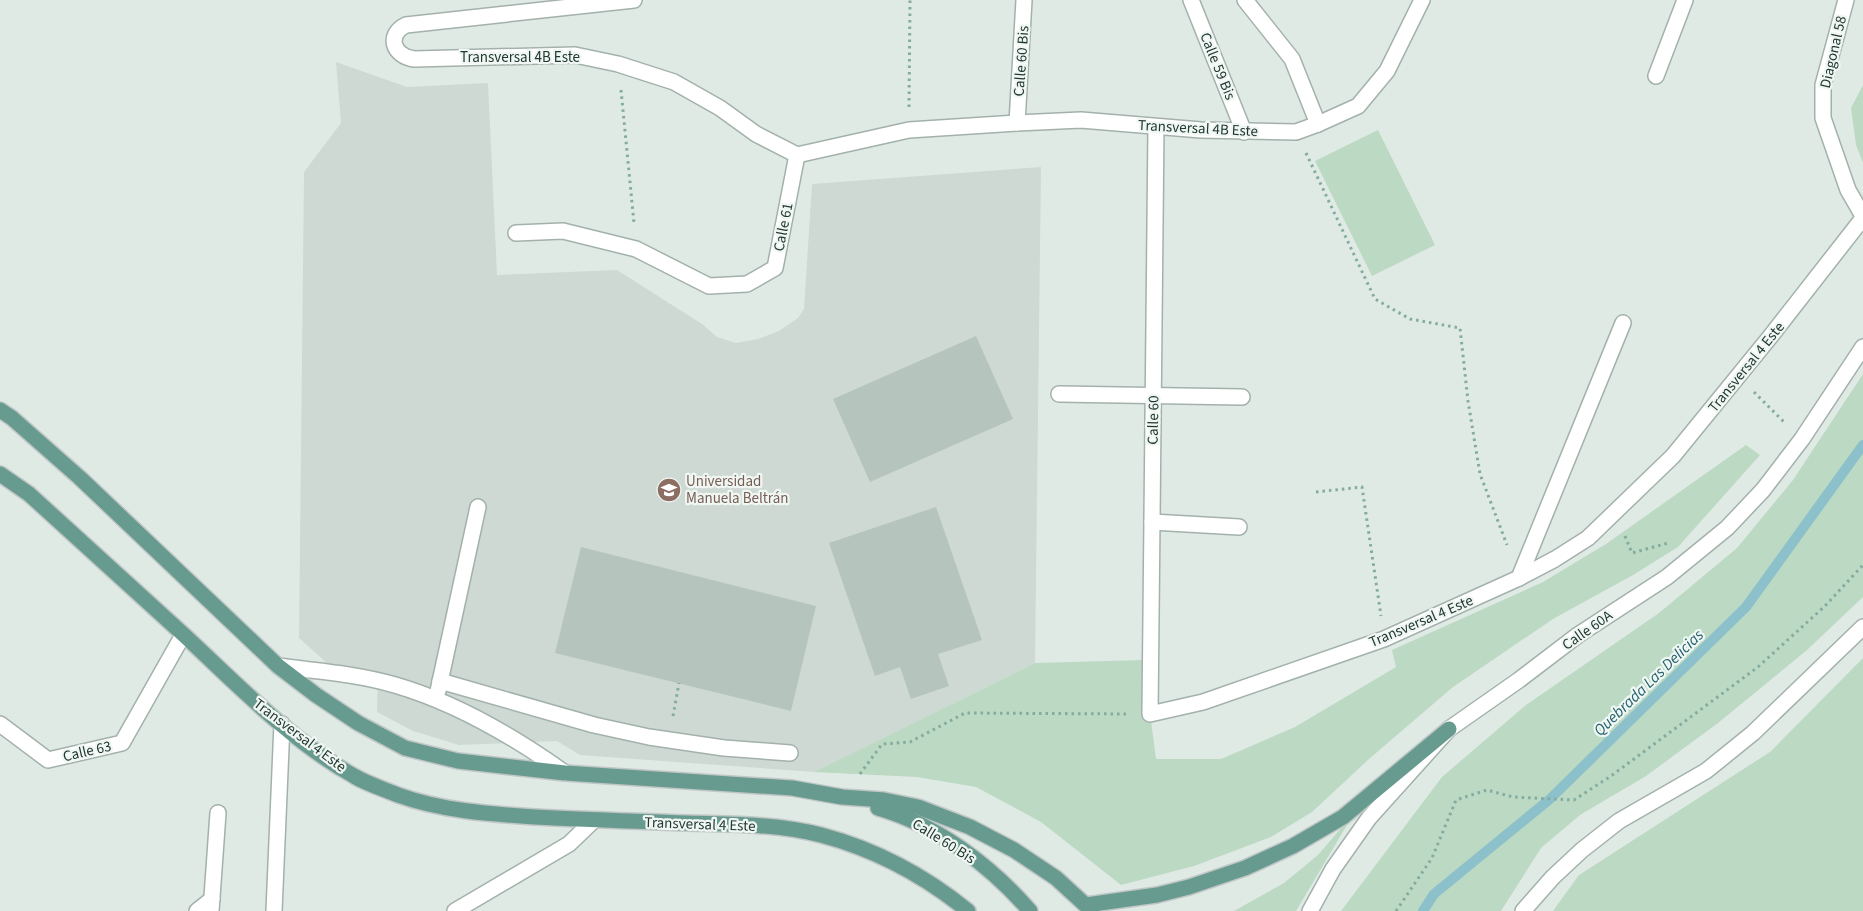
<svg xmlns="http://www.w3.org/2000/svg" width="1863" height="911" font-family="'Source Sans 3',sans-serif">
<rect width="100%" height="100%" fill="#e0eae5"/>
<polygon fill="#ced9d4" points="336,62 407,87 488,83 497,275 617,270 702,324 717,337 736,343 758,339 779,331 798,318 804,309 812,184 1041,167 1035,663 814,772 580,755 557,741 459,745 413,731 377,712 378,673 328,664 299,638 304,172 341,123"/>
<g fill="#bbd9c3">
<polygon points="1863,85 1863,163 1856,145 1851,108"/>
<polygon points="1378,130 1435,245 1372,276 1315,161"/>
<polygon points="1863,374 1863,597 1807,650 1718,723 1646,776 1580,815 1541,848 1501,911 1341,911 1442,777 1526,705 1659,613 1737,548 1793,480"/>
<polygon points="1746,445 1760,455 1678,547 1633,575 1553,619 1453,687 1369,759 1312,812 1271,837 1194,866 1121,885 1041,822 976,787 917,777 814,772 1035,663 1143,660 1156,759 1221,759 1295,727 1396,667 1392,650 1543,582 1606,544"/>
<polygon points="1863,658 1863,911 1553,911 1579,875 1770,752"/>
<polygon points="1354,813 1296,911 1234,911 1284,883 1318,855"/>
</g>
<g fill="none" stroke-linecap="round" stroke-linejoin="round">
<polyline stroke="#8cc0ca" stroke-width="10" points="1423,911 1434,894 1550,799 1746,607 1863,445"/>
</g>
<g fill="#b6c4be">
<polygon points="976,336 1013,419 870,482 833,399"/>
<polygon points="936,507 982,640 938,654 949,686 911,699 900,667 875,676 829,543"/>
<polygon points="581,547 816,606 791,711 555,653"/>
</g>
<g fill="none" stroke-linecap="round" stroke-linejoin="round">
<g stroke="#a3b1ac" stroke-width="18">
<g id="minor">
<path d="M634,0l-228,25c-20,10 -13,31 8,34l161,-4 43,9 56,18 46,26 36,26 41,21 112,-25 108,-7 64,-3 120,10 95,2 22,-8 40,-18 29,-35 35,-71"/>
<polyline points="1191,0 1244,132"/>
<polyline points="1245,0 1292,59 1318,124"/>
<polyline points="1846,0 1823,85 1823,118 1848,190 1863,216"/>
<polyline points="1656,76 1685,0"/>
<polyline points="1017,123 1024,0"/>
<polyline points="1156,127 1150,714 1203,702 1384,639 1519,578 1555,559 1588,538 1673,456 1770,337 1863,218"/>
<polyline points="516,233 563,231 636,249 709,286 747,284 775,268 797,155"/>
<polyline points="1059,394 1242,397"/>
<polyline points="1152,522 1239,527"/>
<polyline points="1519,578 1623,323"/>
<path d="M278,666c39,5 80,8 117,19 62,18 118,51 170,88"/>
<polyline points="440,681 594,725 649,737 724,748 790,753"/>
<polyline points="438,691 478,507"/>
<polyline points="0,724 48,760 122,743 183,635"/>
<polyline points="197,911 212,899"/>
<polyline points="211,911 218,813"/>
<polyline points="274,911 282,724"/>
<polyline points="455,911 569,844 594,820"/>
<polyline points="1310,911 1333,869 1369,818 1449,729 1519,680 1578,635 1667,577 1727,528 1763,490 1802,439 1863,347"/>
<polyline points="1523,911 1553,877 1582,850 1619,821 1706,771 1753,733 1863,627"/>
</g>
</g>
<g stroke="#c1c7c6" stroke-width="18">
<g id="major">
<polyline points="0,410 12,418 80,478 278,666 316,695 358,723 405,748 458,761 565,773 792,788 842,797 884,800 918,807 970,827 1014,850 1056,878 1092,911"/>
<path d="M0,474l29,20c52,47 104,94 155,141 53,49 107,106 170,141 13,8 30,13 44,19 44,16 92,19 138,22 50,3 101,4 151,6 44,1 91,1 134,12 53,14 104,41 147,76"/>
<path d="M878,808c59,17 112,57 152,103"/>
<polyline points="1086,905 1157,895 1189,887 1245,868 1293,846 1343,817 1449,729"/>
</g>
</g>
<g stroke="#83ab9f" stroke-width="3" stroke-dasharray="2.5 4" stroke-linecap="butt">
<polyline points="621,90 634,223"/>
<polyline points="909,107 910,0"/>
<polyline points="1306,153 1375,299 1410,319 1460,328 1468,401 1480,474 1507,545"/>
<polyline points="1754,392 1785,423"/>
<polyline points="1316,492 1362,487 1381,616"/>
<polyline points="1625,536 1632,553 1668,543"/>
<polyline points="673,716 679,683"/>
<polyline points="860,774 882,744 910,742 965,713 1127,714"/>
<polyline points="1396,911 1432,858 1456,800 1487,790 1513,797 1574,800 1611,776 1758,667 1825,606 1863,565"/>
</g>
<use href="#minor" stroke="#fff" stroke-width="15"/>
<use href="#major" stroke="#689b8f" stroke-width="15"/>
</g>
<defs>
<g id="university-disc" transform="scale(1.25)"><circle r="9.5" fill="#8d6e63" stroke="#f0f7f3"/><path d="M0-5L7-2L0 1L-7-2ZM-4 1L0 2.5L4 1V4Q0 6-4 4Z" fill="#fff"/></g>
</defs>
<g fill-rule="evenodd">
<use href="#university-disc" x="669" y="490"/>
</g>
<g text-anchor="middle" stroke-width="4.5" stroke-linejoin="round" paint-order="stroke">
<g font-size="15" fill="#223833" stroke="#f0f7f3">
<text transform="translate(1833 52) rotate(-77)" y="5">Diagonal 58</text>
<text x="520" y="62">Transversal 4B Este</text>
<text transform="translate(1021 61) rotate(-86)" y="5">Calle 60 Bis</text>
<text transform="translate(1218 66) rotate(68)" y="5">Calle 59 Bis</text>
<text transform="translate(1198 128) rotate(3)" y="5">Transversal 4B Este</text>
<text transform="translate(783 227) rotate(-79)" y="5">Calle 61</text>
<text transform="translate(1746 367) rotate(-51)" y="5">Transversal 4 Este</text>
<text transform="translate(1153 420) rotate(-89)" y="5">Calle 60</text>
<text transform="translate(1421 621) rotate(-23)" y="5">Transversal 4 Este</text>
<text transform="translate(1587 630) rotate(-35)" y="5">Calle 60A</text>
<text transform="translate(300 735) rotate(37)" y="5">Transversal 4 Este</text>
<text transform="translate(87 751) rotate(-13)" y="5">Calle 63</text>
<text transform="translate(700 824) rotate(2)" y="5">Transversal 4 Este</text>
<text transform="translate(944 841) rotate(32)" y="5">Calle 60 Bis</text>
</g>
<g font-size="15" fill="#785e54" stroke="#f0f7f3" text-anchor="start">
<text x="686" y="486">Universidad<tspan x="686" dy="17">Manuela Beltrán</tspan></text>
</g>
<g font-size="16" font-style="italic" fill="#22616f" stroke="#f0f7f3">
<text transform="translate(1648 682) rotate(-44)" y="6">Quebrada Las Delicias</text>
</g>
</g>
</svg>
